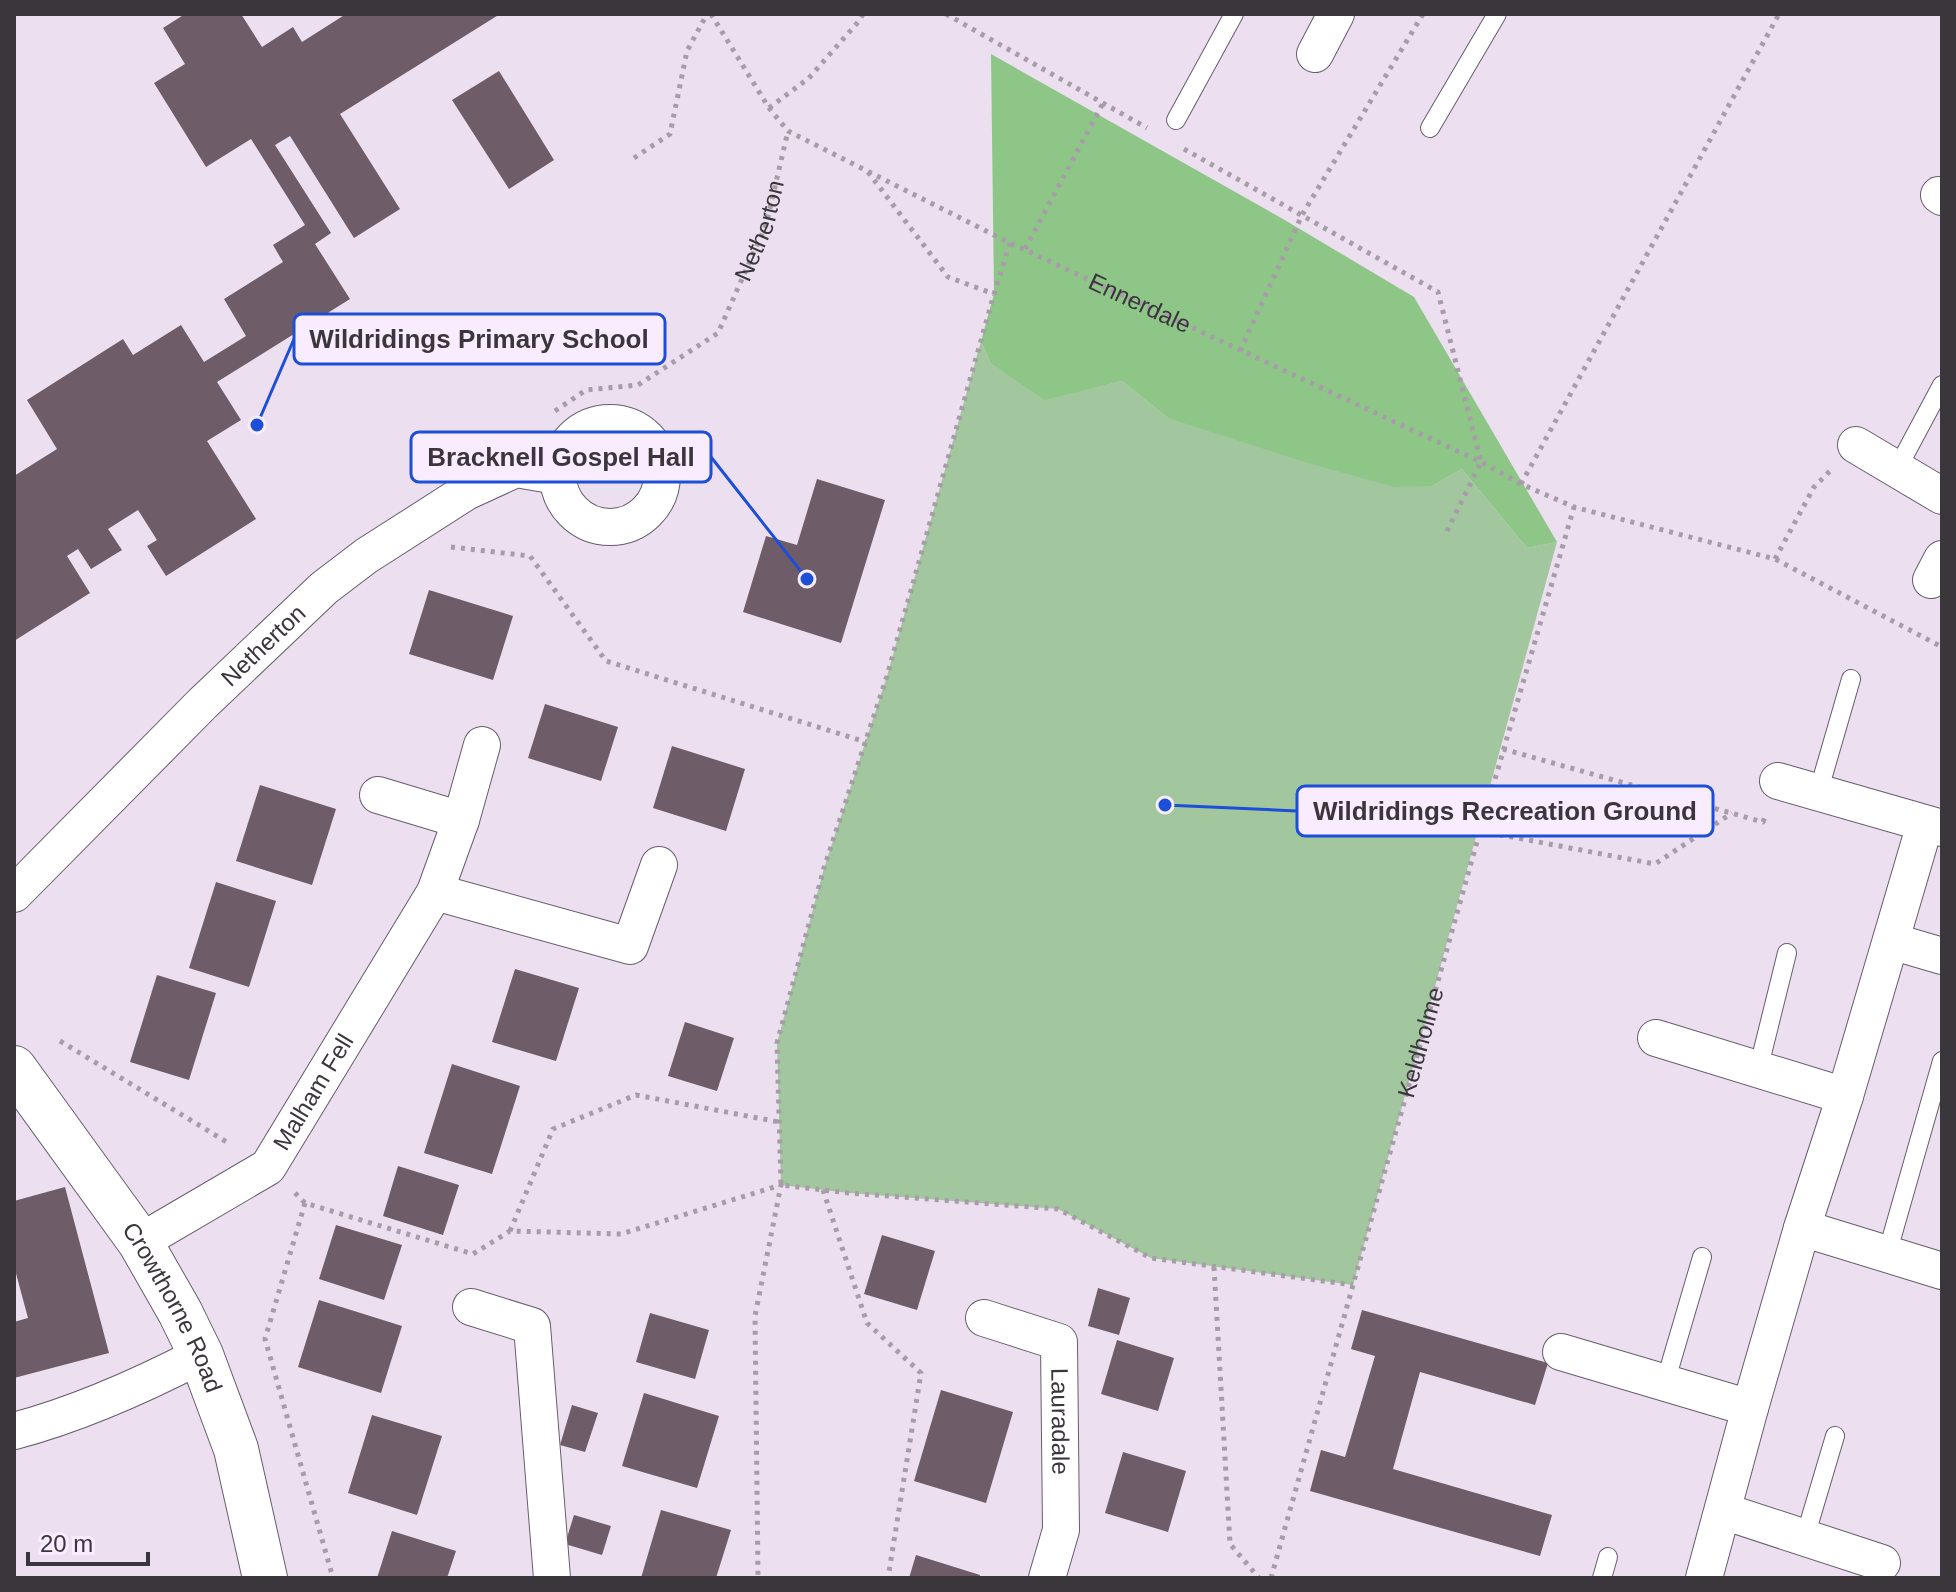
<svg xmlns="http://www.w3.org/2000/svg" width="1956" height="1592" font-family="Arial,sans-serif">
<rect width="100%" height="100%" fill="#ecdff0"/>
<polygon fill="#a2c79e" points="981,341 991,364 1045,399 1122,381 1168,418 1432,486 1462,469 1527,548 1557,542 1353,1285 1151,1258 1058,1209 849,1193 781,1185 777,1043 824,868 887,676"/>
<polygon fill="#8ec688" points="991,54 1283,219 1414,297 1557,542 1527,548 1462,469 1432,486 1394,487 1308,463 1168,418 1122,381 1045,400 991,364 981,341 994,294"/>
<g fill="#6e5d68">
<polygon points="185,14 241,14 262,47 293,27 302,42 346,14 500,14 340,114 400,209 354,238 290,136 275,145 331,233 315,244 350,299 217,382 241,420 207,441 256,519 166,576 147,546 157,540 138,510 108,529 122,550 91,569 78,549 67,556 90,593 14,641 14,476 57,449 27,400 123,339 133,355 181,325 204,362 246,336 224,299 283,262 273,245 305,225 251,139 206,167 154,83 185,64 163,28"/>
<polygon points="499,71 554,160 509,189 452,100"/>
<polygon points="817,479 885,500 841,643 743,612 766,536 797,545"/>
<polygon points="429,590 513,616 493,680 409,654"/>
<polygon points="545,704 618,727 601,781 528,758"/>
<polygon points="672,746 745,769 726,831 653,808"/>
<polygon points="260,785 336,809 312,885 236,861"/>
<polygon points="216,882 276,901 249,987 189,968"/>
<polygon points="515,969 579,988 556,1061 492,1042"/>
<polygon points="157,975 216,993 189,1080 130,1062"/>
<polygon points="685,1022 734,1038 717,1091 668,1076"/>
<polygon points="452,1064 520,1086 492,1174 424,1153"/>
<polygon points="398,1166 459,1185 443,1235 383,1216"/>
<polygon points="65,1187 109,1353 14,1378 14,1322 28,1318 14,1266 14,1201"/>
<polygon points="336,1225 402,1245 384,1300 319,1279"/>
<polygon points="882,1235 935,1251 917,1310 864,1294"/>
<polygon points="1098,1288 1130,1298 1119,1335 1088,1326"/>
<polygon points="319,1300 402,1326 381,1393 298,1367"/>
<polygon points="1362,1310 1548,1363 1535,1405 1420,1372 1393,1469 1552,1515 1540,1556 1310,1491 1321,1450 1345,1457 1375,1356 1351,1349"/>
<polygon points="650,1313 709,1330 695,1379 636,1362"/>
<polygon points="1117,1340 1174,1358 1158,1411 1101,1394"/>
<polygon points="941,1390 1013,1412 986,1503 914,1481"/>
<polygon points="644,1393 719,1416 697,1488 622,1466"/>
<polygon points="572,1405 598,1413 585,1452 560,1445"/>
<polygon points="372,1415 442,1436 417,1515 348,1493"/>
<polygon points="1123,1452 1186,1471 1168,1532 1105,1513"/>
<polygon points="661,1510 731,1530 716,1578 641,1578"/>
<polygon points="574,1515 611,1526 602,1555 565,1544"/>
<polygon points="392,1531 456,1551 447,1578 377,1578"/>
<polygon points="916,1555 980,1575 979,1578 909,1578"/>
</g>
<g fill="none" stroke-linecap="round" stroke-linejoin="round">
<g stroke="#685d6c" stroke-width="20">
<g id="service">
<polyline points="1176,120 1234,14"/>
<polyline points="1430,128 1497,14"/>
<polyline points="1897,469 1942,385"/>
<polyline points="1818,793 1851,679"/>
<polyline points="1758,1070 1787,953"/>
<polyline points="1887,1254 1942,1061"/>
<polyline points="1665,1383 1702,1257"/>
<polyline points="1805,1537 1835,1436"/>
<polyline points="1602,1578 1608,1557"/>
</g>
</g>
<g stroke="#685d6c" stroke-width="38">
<g id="minor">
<polyline points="1315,54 1336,14"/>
<polyline points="1939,195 1942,197"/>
<circle cx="610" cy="475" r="52"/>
<polyline points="1856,445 1942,496"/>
<polyline points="1931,580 1942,559"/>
<polyline points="1778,781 1942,828"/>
<polyline points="378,795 461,820"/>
<polyline points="435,892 630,946 659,865"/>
<path id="s4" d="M14,894l189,-191 121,-115 42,-32 100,-64 50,-23 41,7"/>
<polyline points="1891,941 1942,956"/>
<polyline points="1656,1038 1845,1096"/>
<polyline points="1802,1228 1942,1271"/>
<path id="s5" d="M140,1242l128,-75 167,-275 26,-72 21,-75"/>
<polyline points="471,1307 532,1326 552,1578"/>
<path id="s6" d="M984,1318l75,24 2,188 -14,48"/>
<polyline points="1561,1352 1750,1408"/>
<path d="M14,1431c65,-17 127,-45 187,-76"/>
<polyline points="1723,1511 1882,1563"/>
<polyline points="1704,1578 1750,1408 1802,1228 1845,1096 1925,824"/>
</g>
</g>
<g stroke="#685d6c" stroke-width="46">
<g id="tertiary">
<path id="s7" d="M14,1068l126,174 40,70 21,43 35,94 29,129"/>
</g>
</g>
<g stroke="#a79da9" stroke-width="5" stroke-dasharray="4 6" stroke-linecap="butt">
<path id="s1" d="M711,14l58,94 19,23 222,112 471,219 40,22 53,23 201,52 167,88"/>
<polyline points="946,14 1147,128"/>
<polyline points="769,108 809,78 859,21 863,14"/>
<polyline points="1184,149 1438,292 1481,462 1445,535"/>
<polyline points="634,158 670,134 687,51 707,14"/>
<polyline points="868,172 948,277 994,294"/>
<polyline points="1010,243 994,294 887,676 824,868 777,1043 781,1185 849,1193 1058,1209 1151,1258 1353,1285"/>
<polyline points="1025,249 1103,103"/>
<polyline points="1240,351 1302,215 1423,14"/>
<path id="s2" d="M555,411l31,-21 52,-5 80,-52 48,-108 22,-94"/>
<polyline points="1521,484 1779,14"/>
<polyline points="451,547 530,556 606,661 866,742"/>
<polyline points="1775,559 1814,487 1832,469"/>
<polyline points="1503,749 1763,822 1765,817"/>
<polyline points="1480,831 1655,864 1732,813"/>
<polyline points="60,1041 230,1144"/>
<polyline points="823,1190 867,1323 921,1373 888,1578"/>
<polyline points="295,1193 305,1203 473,1254 510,1231 621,1234 781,1185 755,1316 758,1578"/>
<polyline points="305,1203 265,1339 333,1578"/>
<polyline points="510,1231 553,1129 636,1095 779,1122"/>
<polyline points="1214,1267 1230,1544 1259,1578"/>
<path id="s3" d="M1271,1578l209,-747 94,-324"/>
</g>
<use href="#service" stroke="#fff" stroke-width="18"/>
<use href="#minor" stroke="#fff" stroke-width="36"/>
<use href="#tertiary" stroke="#fff" stroke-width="44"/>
</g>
<g text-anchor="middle" stroke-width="8" stroke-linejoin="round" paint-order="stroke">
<g font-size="24" fill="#3b363c" stroke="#f9ecfe">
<text dy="8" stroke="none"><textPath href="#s2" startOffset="296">Netherton</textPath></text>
<text dy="8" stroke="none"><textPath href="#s1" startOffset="532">Ennerdale</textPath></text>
<text dy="8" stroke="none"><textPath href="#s4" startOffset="352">Netherton</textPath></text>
<text dy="8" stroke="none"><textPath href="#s3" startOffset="556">Keldholme</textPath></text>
<text dy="8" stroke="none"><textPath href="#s5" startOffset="236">Malham Fell</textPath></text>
<text dy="8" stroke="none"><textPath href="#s7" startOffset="288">Crowthorne Road</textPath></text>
<text dy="8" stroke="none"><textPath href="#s6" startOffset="158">Lauradale</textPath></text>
</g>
</g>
<path fill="none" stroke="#1d4ed8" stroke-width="3" d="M257 425L294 339M807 579L711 457M1165 805L1297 811"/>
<g fill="#1d4ed8" stroke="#f9ecfe" stroke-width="3">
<circle cx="257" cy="425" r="8"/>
<circle cx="807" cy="579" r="8"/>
<circle cx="1165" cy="805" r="8"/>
</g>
<g fill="#f9ecfe" stroke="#1d4ed8" stroke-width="3">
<rect x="294" y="314" width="371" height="50" rx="8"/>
<rect x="411" y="432" width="300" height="50" rx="8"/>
<rect x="1297" y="786" width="416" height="50" rx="8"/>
</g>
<g font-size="26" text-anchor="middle" font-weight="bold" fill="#3b363c">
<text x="479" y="348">Wildridings Primary School</text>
<text x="561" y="466">Bracknell Gospel Hall</text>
<text x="1505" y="820">Wildridings Recreation Ground</text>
</g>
<rect width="1956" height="1592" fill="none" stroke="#3b363c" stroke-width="32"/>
<path d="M28 1552v12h120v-12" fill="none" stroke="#3b363c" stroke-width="4"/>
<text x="40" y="1552" font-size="24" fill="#3b363c" stroke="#f9ecfe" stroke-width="6" paint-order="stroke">20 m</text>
</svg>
